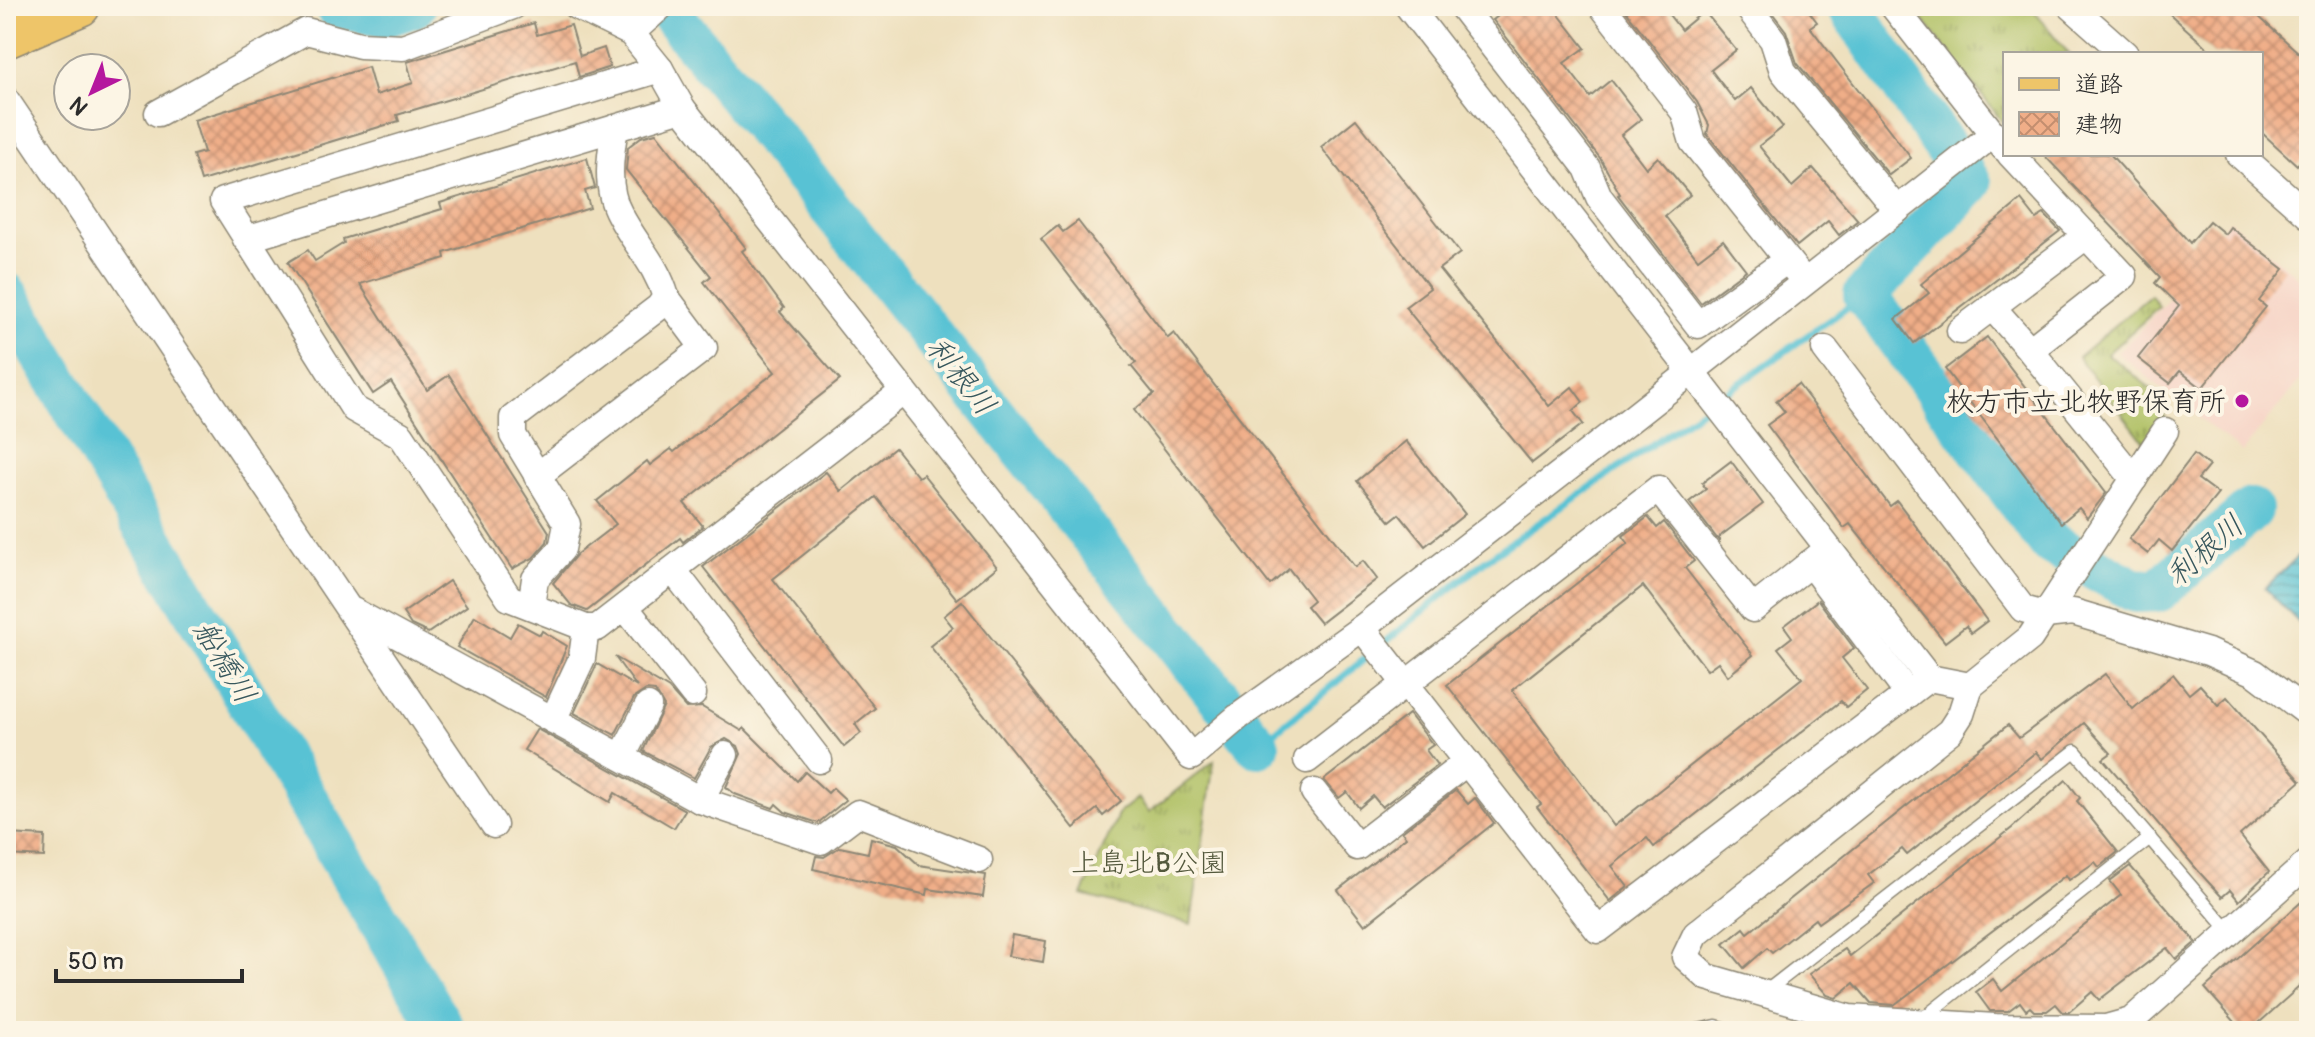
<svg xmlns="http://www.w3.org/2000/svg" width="2315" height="1037" font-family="Pangolin,'Klee One',sans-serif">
<defs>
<pattern id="grass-tufts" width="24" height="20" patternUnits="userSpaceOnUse" patternTransform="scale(2)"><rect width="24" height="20" fill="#afc063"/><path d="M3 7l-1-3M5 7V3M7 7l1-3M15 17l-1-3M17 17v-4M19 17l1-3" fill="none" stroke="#8f9c52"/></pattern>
<pattern id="water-rules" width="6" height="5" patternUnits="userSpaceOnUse" patternTransform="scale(2)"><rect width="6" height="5" fill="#58c2d4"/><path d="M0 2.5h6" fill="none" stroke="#499eac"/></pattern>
<pattern id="building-cross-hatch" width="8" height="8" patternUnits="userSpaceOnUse" patternTransform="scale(2)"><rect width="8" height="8" fill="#f0ae88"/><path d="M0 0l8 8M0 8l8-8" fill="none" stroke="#c38e6f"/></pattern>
</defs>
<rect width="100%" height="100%" fill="#fcf5e5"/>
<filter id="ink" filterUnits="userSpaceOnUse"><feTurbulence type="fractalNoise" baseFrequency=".0125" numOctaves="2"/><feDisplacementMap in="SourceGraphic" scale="16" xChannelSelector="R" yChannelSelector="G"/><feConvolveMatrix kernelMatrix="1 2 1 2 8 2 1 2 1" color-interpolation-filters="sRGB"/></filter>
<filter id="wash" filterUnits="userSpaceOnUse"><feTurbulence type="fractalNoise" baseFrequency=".006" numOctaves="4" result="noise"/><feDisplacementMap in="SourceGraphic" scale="32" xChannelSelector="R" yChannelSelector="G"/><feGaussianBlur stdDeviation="1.8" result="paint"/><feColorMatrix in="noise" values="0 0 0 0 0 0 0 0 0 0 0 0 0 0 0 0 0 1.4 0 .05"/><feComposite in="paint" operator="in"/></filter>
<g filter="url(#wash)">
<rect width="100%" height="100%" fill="#eee0be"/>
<polygon fill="#f6d2c4" points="2229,220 2309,286 2309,369 2242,452 2117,353 2164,305"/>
<g fill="url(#grass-tufts)" stroke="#6d7647" stroke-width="2">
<polygon points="1912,6 2030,6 2069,54 2005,54 2005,125"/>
<polygon points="2151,295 2159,307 2107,354 2158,394 2166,421 2145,443 2078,357"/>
<polygon points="1214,761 1191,924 1082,895 1119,813 1138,798 1149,812"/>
</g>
<polygon fill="url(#water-rules)" stroke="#427680" stroke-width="2" points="2309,546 2309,633 2265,588"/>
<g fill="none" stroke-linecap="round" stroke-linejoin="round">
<g stroke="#58c2d4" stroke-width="7">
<polyline points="1719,398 1865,295"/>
<polyline points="1258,746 1486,560 1709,405"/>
</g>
<g stroke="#58c2d4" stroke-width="44">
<polyline points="336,6 384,16 414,6"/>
<polyline points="664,6 822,197 1258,746"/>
<polyline points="1848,6 1970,183 1865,295 2049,542 2135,591 2159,590 2251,510"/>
<polyline points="6,294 444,1031"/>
</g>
</g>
<g id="blocks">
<g fill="url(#building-cross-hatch)">
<polygon points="1511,6 1552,6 1585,48 1564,63 1590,97 1611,80 1641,119 1621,135 1646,168 1658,157 1690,195 1665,216 1698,259 1723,240 1746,270 1701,303 1618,195 1620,194 1600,158 1493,20"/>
<polygon points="1622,6 1662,6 1681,30 1704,11 1736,50 1711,70 1735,101 1751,88 1783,127 1759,146 1792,187 1813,168 1858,220 1839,235 1828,221 1797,246 1707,134 1709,125 1697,102"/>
<polygon points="1767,6 1805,6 1817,22 1810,27 1911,158 1889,175 1797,63 1786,31"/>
<polygon points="2161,6 2247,6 2309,62 2309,152 2297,165 2261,132 2261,54 2214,54"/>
<polygon points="534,23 537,35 571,25 580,56 604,48 610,67 579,77 575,61 397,115 399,121 201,181 193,155 204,152 194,120 368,67 376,95 413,83 407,62"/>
<polygon points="1356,119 1460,253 1439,269 1549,406 1572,387 1583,402 1573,411 1583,424 1532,463 1405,307 1430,288 1321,147"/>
<polygon points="656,133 746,248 742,251 784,308 780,312 840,380 684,503 703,526 683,542 680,538 587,611 571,605 553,583 577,554 616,524 597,501 647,461 650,465 671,449 674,452 775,372 704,282 711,276 626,170 628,147 641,137"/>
<polygon points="2043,154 2110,154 2190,243 2209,221 2225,234 2230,227 2284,269 2259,301 2266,307 2202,388 2180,371 2170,383 2138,358 2179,306 2155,283 2160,277"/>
<polygon points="587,158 595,188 585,191 590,208 444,253 445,258 360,284 427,390 449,375 549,532 547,542 533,558 512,569 391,382 373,394 288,262 308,250 315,261 344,243 343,239 442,209 440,203"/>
<polygon points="2021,200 2036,219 2044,214 2060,231 1914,343 1896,319 1929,293 1921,284"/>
<polygon points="1078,221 1168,338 1174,333 1355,567 1363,561 1377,579 1320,623 1306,606 1313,600 1289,569 1270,585 1134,410 1154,394 1131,366 1136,363 1041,239 1058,226 1063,232"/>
<polygon points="1987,337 2106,493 2087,518 2079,508 2061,523 1945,369"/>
<polygon points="1798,384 1890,506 1897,501 1987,621 1971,633 1966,626 1945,642 1850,524 1844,528 1767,425 1785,412 1776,401"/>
<polygon points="1406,441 1465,514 1425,546 1399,514 1390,521 1357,481"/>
<polygon points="895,448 918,477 923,474 997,567 957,599 876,497 773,579 875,708 855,724 861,733 844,747 703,567 826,472 841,491"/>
<polygon points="2194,454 2209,466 2198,479 2218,494 2172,551 2159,540 2148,554 2129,539"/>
<polygon points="1731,461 1763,504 1719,537 1719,541 1689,502 1706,489 1702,483"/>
<polygon points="1648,517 1657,528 1664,522 1694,561 1685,568 1753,655 1728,676 1718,662 1707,670 1643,586 1512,690 1614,826 1802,678 1778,648 1792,637 1784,626 1818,600 1854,648 1842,658 1867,690 1846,707 1841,701 1654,847 1647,838 1612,866 1628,887 1610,901 1537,807 1541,804 1447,685 1628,543 1623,536"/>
<polygon points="449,581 467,606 428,633 411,625 403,613"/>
<polygon points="962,601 1121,801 1103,816 1097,809 1074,828 930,646 953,627 944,616"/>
<polygon points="475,616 510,637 518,623 540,635 542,631 567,646 546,697 457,647"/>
<polygon points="615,657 669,689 686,708 702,707 742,731 744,728 797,781 805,772 828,793 833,788 846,800 818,823 785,812 776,804 773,808 735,794 726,787 741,754 738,746 726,739 711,747 694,778 643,751 664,706 655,691 646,690 634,698 615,735 574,713 597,664 637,687"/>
<polygon points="2105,674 2133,709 2173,674 2189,694 2200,685 2218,705 2227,697 2301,781 2240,835 2269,872 2239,901 2230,890 2222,897 2200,873 2103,759 2111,753 2084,723 2042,759 2036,752 1907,855 1902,849 1868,875 1874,883 1818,923 1815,919 1772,953 1767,948 1744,968 1724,944 1744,928 1748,933 2008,725 2019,738"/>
<polygon points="1409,714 1433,745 1426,750 1437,765 1382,807 1373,796 1359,808 1347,792 1339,798 1324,780"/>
<polygon points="537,729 685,810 674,828 615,793 610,802 524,750"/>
<polygon points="2066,780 2080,798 2077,801 2118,852 2099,867 2095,862 2069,880 2066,875 1894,1005 1871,1003 1854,983 1836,998 1827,995 1809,974 1845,949 1850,956 2012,828"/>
<polygon points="1456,790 1468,804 1475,798 1494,823 1365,925 1338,890 1406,837 1402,832"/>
<polygon points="8,834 45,836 44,857 7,855"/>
<polygon points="871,838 897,845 919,865 986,875 983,897 928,889 927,895 813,869 816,856 824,857 840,847 868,853"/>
<polygon points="2130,866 2196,942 2176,959 2167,948 2099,1000 2092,992 2069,1012 2063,1012 2056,1004 2047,1011 2034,1011 2030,1007 2026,1010 2020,1002 2008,1011 1990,1011 1976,992 1993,979 2002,991 2121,895 2110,881"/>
<polygon points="2309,895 2309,978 2250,1031 2243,1031 2205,988"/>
<polygon points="1012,935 1046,941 1043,962 1008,956"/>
</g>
</g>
</g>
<g filter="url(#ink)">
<use href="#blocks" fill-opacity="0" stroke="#8c8674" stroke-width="2"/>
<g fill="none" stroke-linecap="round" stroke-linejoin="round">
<g stroke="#8c8674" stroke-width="15">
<g id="lane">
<polyline points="1764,993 2075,751 2230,932"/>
<polyline points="1921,1020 2150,838"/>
<polyline points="1694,1031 1716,1026 1734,1031"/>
</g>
</g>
<g stroke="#8c8674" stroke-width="29">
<g id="street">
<polyline points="576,6 631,33 660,69 682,108 1191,757 1238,717 1362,628 1635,416 1992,135"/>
<polyline points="1408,6 1929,678 1970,686 2030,638 2165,431"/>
<polyline points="1602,6 1684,112 1693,142 1797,272"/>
<polyline points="1747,6 1773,40 1783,71 1897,210"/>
<polyline points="1893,6 2004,148"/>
<polyline points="2071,6 2125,54"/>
<polyline points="1463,8 1587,168 1599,197 1698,325 1787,260"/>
<polyline points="631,33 661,6"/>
<polyline points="660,69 223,201 354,409 401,435 509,598 586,628 597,628 904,391"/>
<polyline points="6,100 494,825"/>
<polyline points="158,113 306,31 360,45 403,47 513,6"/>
<polyline points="2010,154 2124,276 2030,350 2134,479"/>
<polyline points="2239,154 2309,216"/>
<polyline points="246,239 682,108"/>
<polyline points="1992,307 2030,350"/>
<polyline points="1960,331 2086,236"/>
<polyline points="1825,349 2023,609 2045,615 2073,612 2208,652 2255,673 2309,714"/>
<polyline points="537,476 704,348 666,297"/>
<polyline points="1810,563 1908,694"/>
<polyline points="673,570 819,760"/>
<path d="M531,606l4,-27 27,-30 5,-25 -54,-89v-17l146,-111 7,-10c-10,-34 -30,-51 -46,-82 -15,-26 -10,-59 -5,-87"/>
<polyline points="625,607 693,694"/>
<polyline points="353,611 700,800 821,841 858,813 979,860"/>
<polyline points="1362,628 1598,930 1929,678"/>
<polyline points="1970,686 1961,714 1950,731 1696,934 1685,957 1707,977 1849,1018 1995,1027 2106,1028 2131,1021 2309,862"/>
<polyline points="553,720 582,658 586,628"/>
<polyline points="622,757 648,706"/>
<polyline points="1307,760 1658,489 1753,609 1828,549"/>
<polyline points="1314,792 1357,847 1467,762"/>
<polyline points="700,800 725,755"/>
</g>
</g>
<g stroke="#8c8674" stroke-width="43">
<polyline id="primary" points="6,38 80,6"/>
</g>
<use href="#lane" stroke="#fff" stroke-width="12"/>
<use href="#street" stroke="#fff" stroke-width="26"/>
<use href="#primary" stroke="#eec569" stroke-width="40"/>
</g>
</g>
<circle fill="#b5179e" stroke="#fcf5e5" stroke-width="3" cx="2242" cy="401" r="8"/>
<g text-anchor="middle" stroke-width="8" stroke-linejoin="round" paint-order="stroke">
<g font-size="28" fill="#2b2b2b" stroke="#fcf5e5" text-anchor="end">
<text x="2226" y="411">枚方市立北牧野保育所</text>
</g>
<g font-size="28" fill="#53583c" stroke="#fcf5e5">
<text x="1149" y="872">上島北B公園</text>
</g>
<g font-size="30" font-style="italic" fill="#38585e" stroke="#fcf5e5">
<text transform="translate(961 376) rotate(51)" y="10">利根川</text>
<text transform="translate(2205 550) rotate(-41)" y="10">利根川</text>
<text transform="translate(225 662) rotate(59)" y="10">船橋川</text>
</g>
</g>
<rect width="2315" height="1037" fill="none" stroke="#fcf5e5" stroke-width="32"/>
<rect x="2003" y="52" width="260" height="104" fill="#fcf5e5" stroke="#a8a49b" stroke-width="2"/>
<rect x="2019" y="78" width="40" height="12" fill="#eec569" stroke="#a8a49b" stroke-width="2"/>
<text x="2075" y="92" font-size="24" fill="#2b2b2b">道路</text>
<rect x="2019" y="112" width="40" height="24" fill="url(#building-cross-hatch)" stroke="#a8a49b" stroke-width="2"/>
<text x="2075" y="132" font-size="24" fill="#2b2b2b">建物</text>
<g transform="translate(92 92) rotate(223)"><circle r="38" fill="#fcf5e5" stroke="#a8a49b" stroke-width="2"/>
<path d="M0-6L14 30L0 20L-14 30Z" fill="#b5179e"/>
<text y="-12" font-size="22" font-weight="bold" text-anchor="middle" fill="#2b2b2b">N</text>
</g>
<path d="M56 969v12h186v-12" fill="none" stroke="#2b2b2b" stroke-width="4"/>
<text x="68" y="969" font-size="24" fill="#2b2b2b" stroke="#fcf5e5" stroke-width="6" paint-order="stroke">50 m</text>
</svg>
